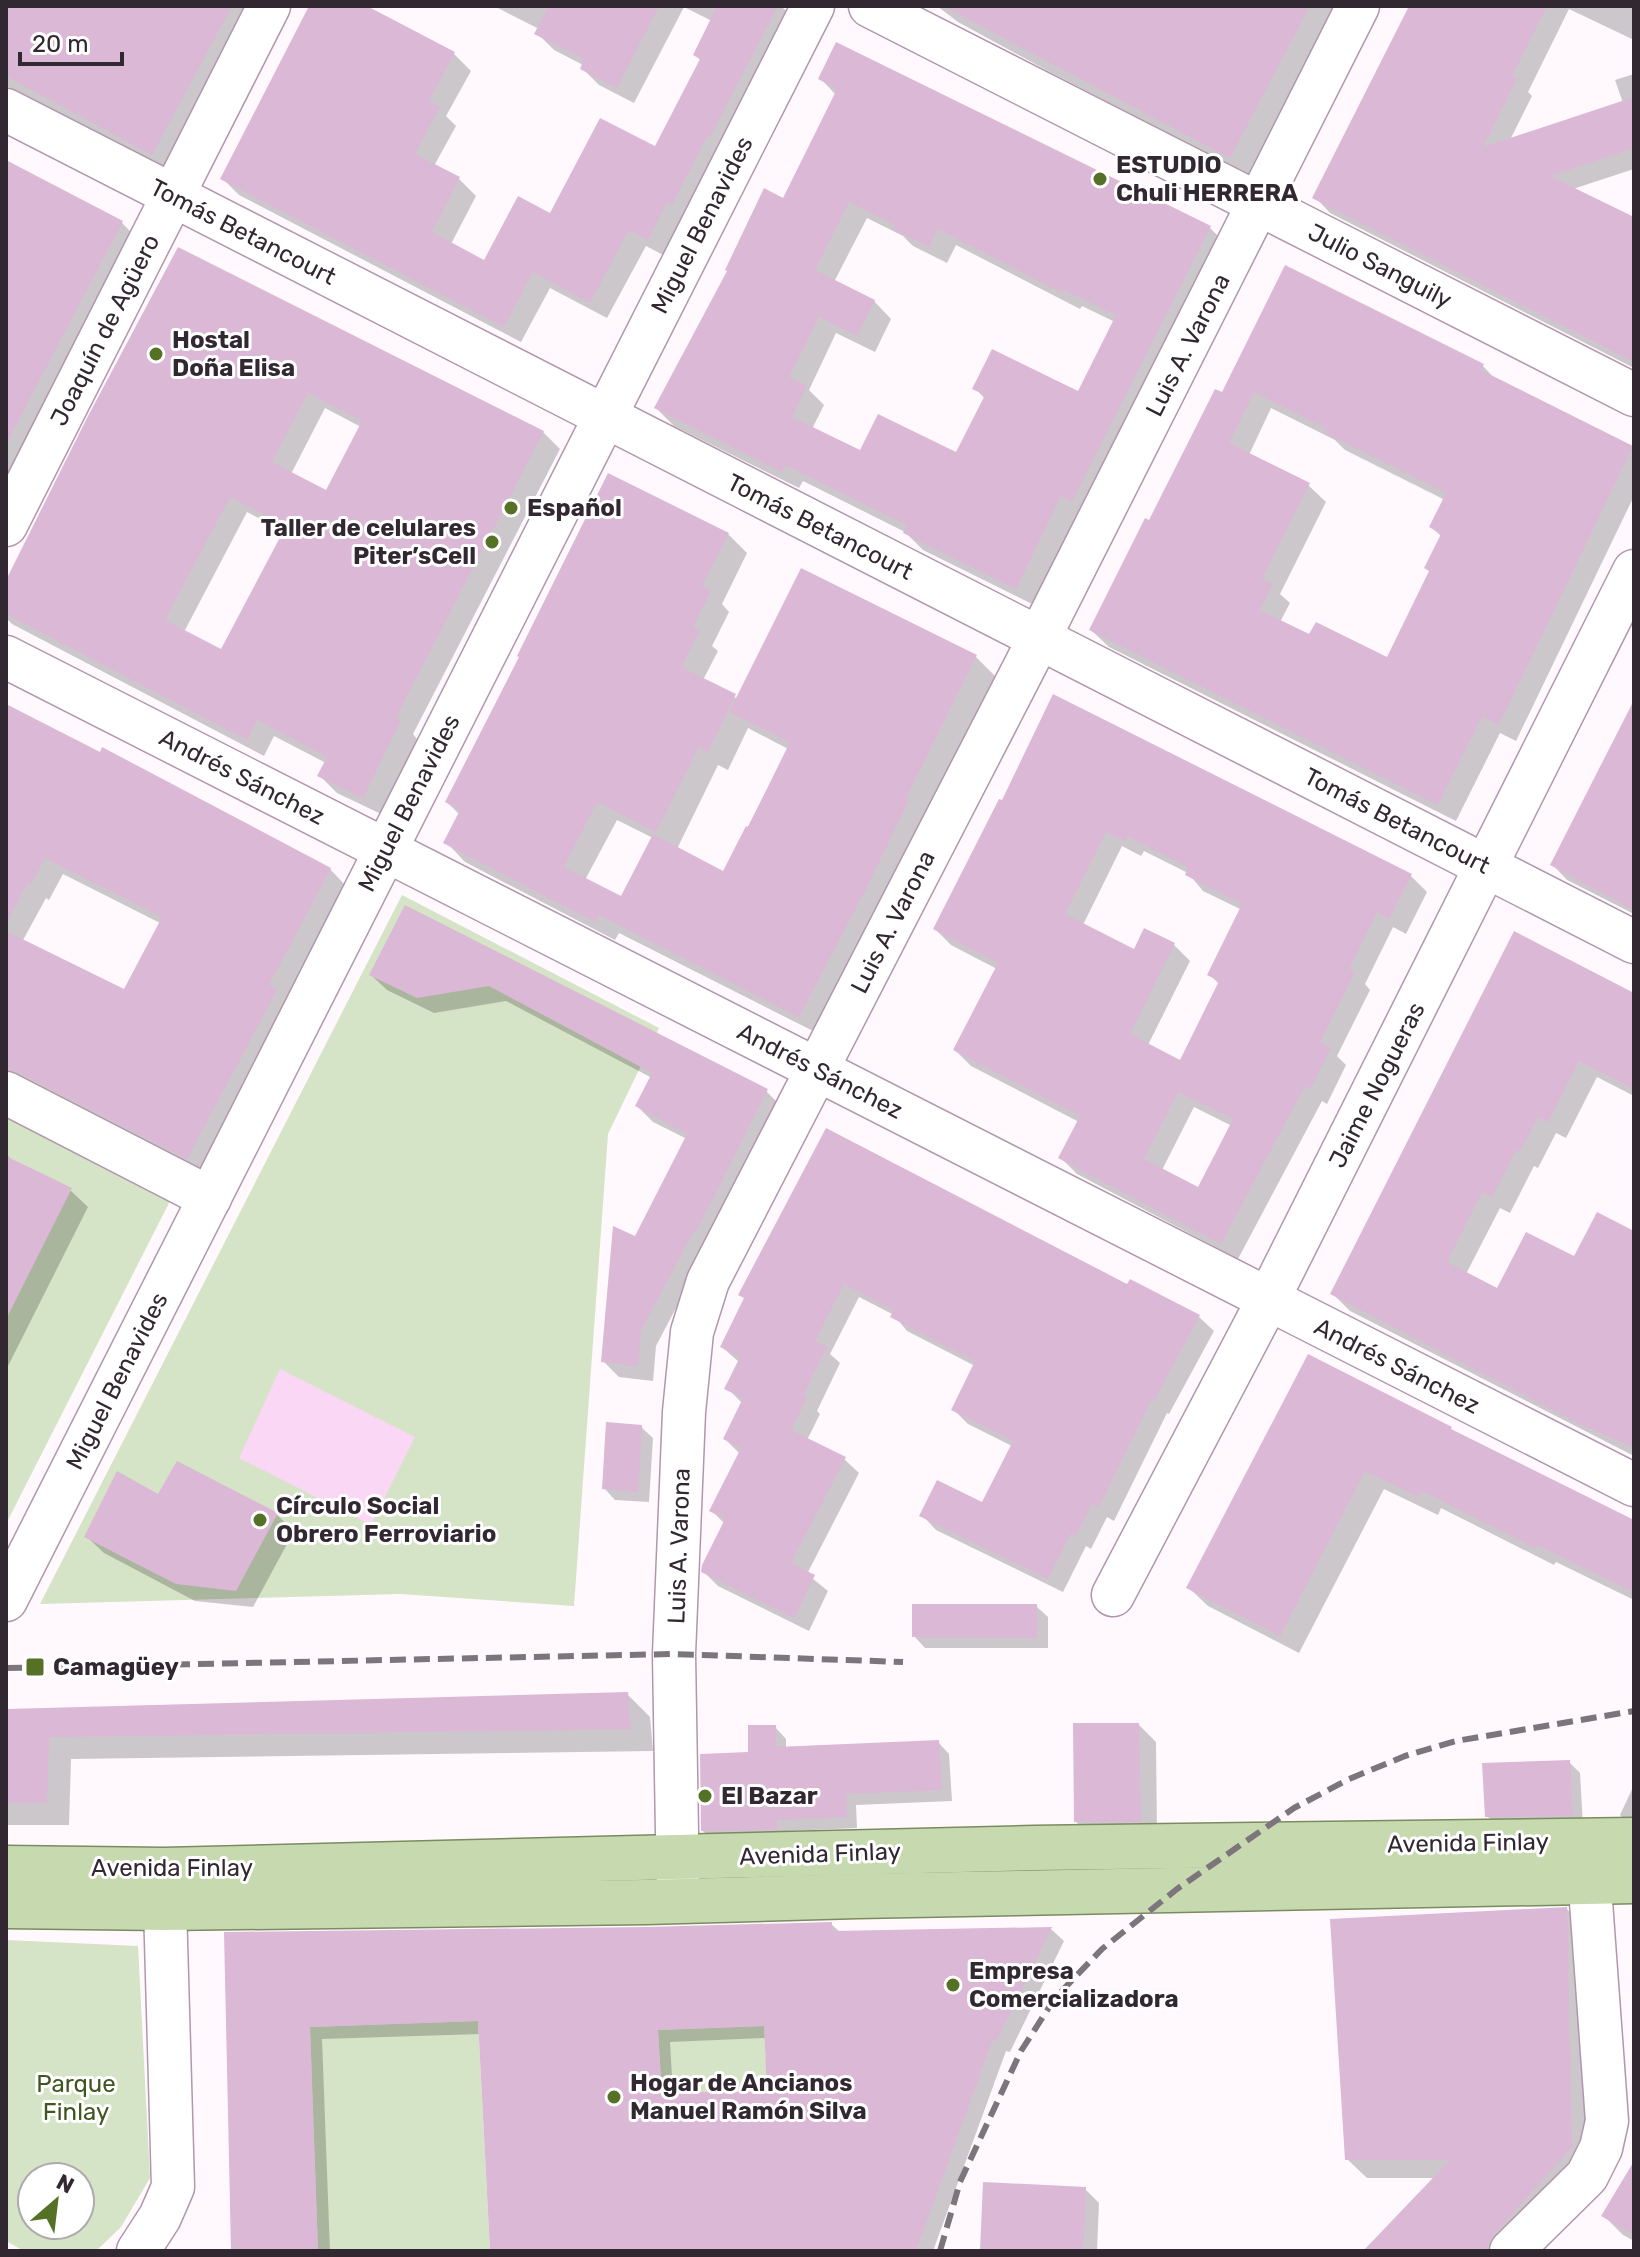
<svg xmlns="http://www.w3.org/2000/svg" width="1640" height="2257" font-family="Rubik,sans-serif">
<rect width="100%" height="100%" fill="#fff9fe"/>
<g fill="#d5e3c6" fill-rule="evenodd">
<polygon points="402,895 659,1028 608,1134 574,1606 400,1594 40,1604"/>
<polygon points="6,1118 170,1201 6,1524 6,1319 71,1189 6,1156"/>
<path d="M6,1940l132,6 12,232 -29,49 -25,24h-72l-18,-10zM32,2177h48v48h-48z"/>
<polygon points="478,2021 490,2251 318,2251 310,2027"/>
<polygon points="764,2026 776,2251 736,2092 700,2093 670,2251 658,2030"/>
</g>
<polygon fill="#fad7f4" points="280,1369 415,1437 371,1525 239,1458"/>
<g fill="#0003" fill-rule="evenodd">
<polygon points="6,6 260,6 172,172 6,86"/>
<polygon points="311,6 363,6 454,54 471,71 446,116 456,126 434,166 459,179 476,196 451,244 485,263 551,216 656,149 701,61 695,54 712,21 684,7 634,103 599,85 582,68 583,65 554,50 537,33 539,29 494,6 781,6 796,20 665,256 646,246 607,318 550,288 521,342 239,195 222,178"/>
<polygon points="937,6 1347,6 1316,48 1249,175 1048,71 958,22"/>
<polygon points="1410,6 1634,6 1634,40 1569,9 1528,92 1532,96 1510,140 1623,103 1615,80 1634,74 1634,169 1573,189 1634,219 1634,368 1330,213 1315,197"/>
<path d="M821,79l389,149 17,17 -193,360 -111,-55 -18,-18 -102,-51 -4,7 -125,-62 -18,-18 128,-207 52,-106zM867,218l36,18 10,10 34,17 9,-18 124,64 2,-3 33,16 -36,72 -104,-6 10,11 -28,56 -96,-2 -49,-24 12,-24 -15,-15 27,-57 39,19 16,-33 -17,-18 -40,-19z"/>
<polygon points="6,162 122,223 140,241 6,495"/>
<path d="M178,249l365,183 17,17 -147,285 4,5 -36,75 -44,-21 -17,-17 6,-13 -52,-27 -10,20 -252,-132 -6,-6v-33zM325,408l36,19 -35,65 -35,-18zM247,512l38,20 -63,119 -38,-19z"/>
<path d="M1483,366l14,15 134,66 3,3v46l-118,245 -16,-8 -44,88 -347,-174 -18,-17 132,-235zM1271,408l64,32 10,10 100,50 -14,27 11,10 -11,35 -43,87 -78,-22 -30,-15 10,-19 -10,-9 46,-92 -18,-17 -59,-30z"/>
<path d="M728,534l19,19 -25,51 7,8 -17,34 6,5 -15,29 35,19 64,-129 174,87 19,19 -176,358 -200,-101 -4,7 -150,-78 -19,-20 14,-27 -13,-13zM748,728l40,21 -64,124 -47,-24 41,-84 10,5zM617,820l36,18 -32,61 -36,-19z"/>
<path d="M6,706l324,163 17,18 -142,288 -199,-97zM63,874l97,49 -35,69 -103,-50 24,-44 3,2z"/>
<polygon points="1634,707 1634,914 1567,880 1552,864"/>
<path d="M1000,802l411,74 16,16 -21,42 -13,-7 -28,57 5,6 -33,66 9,9 -19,39 -5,-3 -84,158 -161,-85 -16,-16 18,-36 -108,-56 -16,-16 42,-81 -46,-24 -16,-16zM1122,846l19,10 3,-5 44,22 15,18 39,19 -32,65 10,10 -39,78 -33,-18 42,-84 -16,-16 -29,-14 -11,21 -51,-27zM1194,1107l38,19 -33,64 -37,-20z"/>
<polygon points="406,907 766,1091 782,1107 656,1346 653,1381 619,1377 603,1361 636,1238 687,1139 653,1122 637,1106 652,1078 506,1001 434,1013 387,990 371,975"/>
<polygon points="1634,995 1634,1096 1597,1077 1566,1138 1556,1133 1538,1168 1534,1166 1510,1213 1500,1208 1466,1274 1498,1291 1634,1233 1634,1456 1350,1311 1332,1293"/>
<polygon points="827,1130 1128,1286 1131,1281 1199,1317 1214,1331 1169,1414 1167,1413 1114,1521 1107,1517 1091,1549 1086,1546 1063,1592 936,1530 922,1515 983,1505 1012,1446 968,1424 953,1409 975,1366 907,1331 894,1315 859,1297 830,1354 840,1363 817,1411 820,1414 807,1440 844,1459 859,1473 807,1574 828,1591 809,1631 718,1586 703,1571 725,1524 712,1511 740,1454 725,1439 743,1404 727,1388 740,1363 722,1347"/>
<polygon points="6,1154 13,1161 70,1190 88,1207 6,1370"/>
<polygon points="1309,1356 1451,1429 1456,1434 1630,1520 1634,1519 1634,1600 1556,1562 1554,1565 1441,1508 1438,1515 1384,1489 1299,1653 1208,1606 1189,1588"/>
<polygon points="641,1427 653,1438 649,1502 615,1500 604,1488"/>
<polygon points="158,1497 276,1514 294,1531 253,1607 195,1601 104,1553 86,1536"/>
<polygon points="1036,1606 1048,1617 1048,1648 925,1648 914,1636"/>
<polygon points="627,1694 650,1717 653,1751 71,1759 69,1825 6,1825 6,1711"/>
<polygon points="1139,1725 1156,1742 1157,1838 1094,1839 1076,1822"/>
<polygon points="775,1727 786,1739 786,1748 938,1742 949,1754 952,1801 856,1805 857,1828 787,1831 787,1840 714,1842 703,1831 750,1754"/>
<polygon points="1569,1762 1580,1773 1583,1826 1498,1827 1487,1816"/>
<polygon points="1634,1785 1634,1829 1620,1815"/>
<polygon points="1567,1909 1586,1929 1590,2167 1516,2251 1377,2251 1435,2178 1367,2178 1347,2159"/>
<path d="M831,1924l9,8 211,-3 13,12 -54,111 -4,-1 -73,200h-441l-11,-217 -159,5 8,212h-97l-7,-317 421,-5zM767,2038l3,56h-97l-3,-52z"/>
<polygon points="1634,2165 1634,2241 1623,2235 1604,2216"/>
<polygon points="1085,2189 1099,2203 1097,2251 982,2251"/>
</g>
<g fill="#dbb8d5" fill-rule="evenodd">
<polygon points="6,6 232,6 152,155 6,76"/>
<polygon points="309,6 367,6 455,52 429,101 440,107 415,154 460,177 432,232 484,260 518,196 550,213 600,118 655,146 700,59 693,55 717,6 778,6 710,137 707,136 672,205 667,203 648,240 629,230 590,303 533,272 504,327 220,179"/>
<polygon points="549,6 659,6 617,88 580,69 584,59 534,34"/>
<polygon points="943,6 1310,6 1230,158"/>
<polygon points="1409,6 1547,6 1512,76 1517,79 1483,147 1634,97 1634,148 1550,176 1634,217 1634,362 1312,198"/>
<path d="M836,42l375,184 -139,276 -11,-6 -45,93 -113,-56 4,-8 -122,-60 -3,7 -128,-64 73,-137 -2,-1 39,-82 19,10 54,-109 -19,-10zM849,202l46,23 -2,4 36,18 9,-18 124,64 2,-3 52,25 -38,76 -86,-42 -20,40 13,6 -29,57 -78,-38 -18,36 -68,-33 15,-31 -18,-9 30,-60 38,19 18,-36 -60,-30z"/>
<polygon points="6,160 123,221 6,444"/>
<path d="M178,247l366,184 -148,286 5,3 -38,78 -46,-22 10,-19 -70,-37 -10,20 -241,-126v-34l81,-162zM308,393l54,28 -36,69 -54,-28zM230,497l56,29 -65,123 -56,-29z"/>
<path d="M1285,265l199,99 -3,6 152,76 -134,279 -17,-8 -44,88 -349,-175 56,-112 4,2 66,-131 7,3zM1254,392l73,37 -2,4 121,60 -17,34 12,7 -17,34 5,3 -42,86 -71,-35 -7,12 -49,-24 13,-26 -11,-5 48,-96 -81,-40z"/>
<polygon points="608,473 729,533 702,586 711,591 693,627 700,631 681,667 736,694 708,752 699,747 656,832 597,802 564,867 621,896 653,834 723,871 746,826 748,827 790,742 729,712 801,568 977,655 906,798 909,800 867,887 799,1017 599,915 595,922 443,843 460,810 445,802 519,657 517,656"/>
<path d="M1053,694l359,180 -23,45 -12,-7 -28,57 6,3 -35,70 11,6 -21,41 -5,-3 -84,158 -163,-86 22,-42 -127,-66 45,-87 -65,-34 66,-130 3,1zM1106,832l19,9 2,-5 61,31 -3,8 57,29 -35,71 12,6 -39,79 -50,-26 45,-91 -31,-15 -10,21 -69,-35zM1178,1092l55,27 -35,68 -54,-28z"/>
<polygon points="1634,700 1634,910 1550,865"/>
<polygon points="6,704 100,752 102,747 331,868 269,985 277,990 187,1159 17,1072 6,1069 6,931 124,989 162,917 45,858 31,884 28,882 6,924"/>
<polygon points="405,905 768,1089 696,1232 694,1231 641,1330 638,1366 601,1362 613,1226 635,1236 687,1134 635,1106 652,1073 489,986 417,998 369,975"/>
<polygon points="1514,931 1634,993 1634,1089 1579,1061 1548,1122 1538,1117 1520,1152 1516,1150 1492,1197 1482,1192 1447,1262 1497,1288 1526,1232 1574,1256 1597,1212 1634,1231 1634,1448 1578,1423 1330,1294"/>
<polygon points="826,1128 1127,1284 1130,1279 1200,1315 1154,1401 1152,1399 1099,1507 1092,1504 1076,1536 1071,1533 1048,1579 919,1516 937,1480 982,1502 1013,1441 951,1410 975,1361 890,1317 894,1310 844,1284 815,1341 827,1347 803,1396 807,1398 791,1430 846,1457 791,1563 815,1575 794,1618 701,1572 702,1565 725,1519 709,1511 741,1448 723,1439 743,1398 724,1389 740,1357 720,1347 744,1298 738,1295"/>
<polygon points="6,1156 72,1188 6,1319"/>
<polygon points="1308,1354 1452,1427 1451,1429 1634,1520 1634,1592 1537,1545 1535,1548 1422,1491 1418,1497 1365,1471 1280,1636 1186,1588"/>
<polygon points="606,1422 642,1425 638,1492 602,1489"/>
<polygon points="177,1461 278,1513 236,1591 176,1584 84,1537 117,1471 158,1494"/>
<polygon points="912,1604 1037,1604 1037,1638 912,1637"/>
<polygon points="628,1692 631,1729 49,1737 47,1803 6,1803 6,1709"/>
<polygon points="1073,1723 1139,1723 1141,1822 1074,1822"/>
<polygon points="748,1725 776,1725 776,1747 939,1740 942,1790 846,1794 847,1817 777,1820 777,1830 701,1831 700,1754 748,1752"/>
<polygon points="1570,1760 1573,1816 1485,1817 1482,1763"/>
<polygon points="1567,1907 1572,2147 1494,2234 1488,2244 1488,2251 1363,2251 1450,2160 1345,2160 1330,1919"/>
<path d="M832,1922v9l220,-4 -55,113 -4,-1 -77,212h-426l-12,-230 -168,6 8,224h-87l-7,-319 423,-5zM764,2026l3,66h-105l-4,-62z"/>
<polygon points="1634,2161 1634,2235 1601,2216"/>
<polygon points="983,2182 1086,2187 1083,2251 980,2251"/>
</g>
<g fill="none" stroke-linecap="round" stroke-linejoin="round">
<g stroke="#b197ac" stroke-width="45">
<g id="minor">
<polyline points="870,6 1634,395"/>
<polyline points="6,110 1634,942"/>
<polyline points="6,525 269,6"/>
<polyline points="6,657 1634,1485"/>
<polyline points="6,1093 210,1198"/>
<polyline points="1113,1595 1268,1300 1634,571"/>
<polyline points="6,1600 813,6"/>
<polyline points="678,1893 674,1654 684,1412 692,1332 708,1281 1026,664 1358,6"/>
<polyline points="138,2251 160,2217 173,2187 164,1871"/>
<polyline points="1511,2251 1587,2176 1601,2148 1607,2121 1587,1847"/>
</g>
</g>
<g stroke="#7b8b60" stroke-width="47">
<g id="major">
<polyline points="6,1868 164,1870 1034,1848 1634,1840"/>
<polyline points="6,1906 164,1908 646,1902 857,1896 1634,1881"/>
</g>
</g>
<use href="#minor" stroke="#fff" stroke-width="42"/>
<use href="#major" stroke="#c7daaf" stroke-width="44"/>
<g stroke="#7d757c" stroke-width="6" stroke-dasharray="16 8" stroke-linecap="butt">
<polyline points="6,1668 674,1654 903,1662"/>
<polyline points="940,2251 960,2182 1021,2051 1055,1998 1102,1949 1177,1889 1294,1808 1349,1779 1405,1756 1456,1741 1634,1711"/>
</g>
</g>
<g fill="#547125" stroke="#fff" stroke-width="3">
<circle cx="1100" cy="179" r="8"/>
<circle cx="156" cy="354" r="8"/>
<circle cx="511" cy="508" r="8"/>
<circle cx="492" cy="542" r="8"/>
<circle cx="260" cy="1520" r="8"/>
<rect x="25" y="1657" width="20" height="20" rx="4"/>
<circle cx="705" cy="1796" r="8"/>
<circle cx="953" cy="1985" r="8"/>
<circle cx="614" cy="2097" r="8"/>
</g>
<g text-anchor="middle" stroke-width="6" stroke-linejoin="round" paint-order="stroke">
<g font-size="24" font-weight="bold" fill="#322831" stroke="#fff" text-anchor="start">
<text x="1116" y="173">ESTUDIO<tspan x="1116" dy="28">Chuli HERRERA</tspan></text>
<text x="172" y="348">Hostal<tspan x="172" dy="28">Doña Elisa</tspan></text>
<text x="527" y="516">Español</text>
<text x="476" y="536" text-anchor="end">Taller de celulares<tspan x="476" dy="28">Piter’sCell</tspan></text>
<text x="276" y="1514">Círculo Social<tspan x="276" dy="28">Obrero Ferroviario</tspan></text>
<text x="53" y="1675">Camagüey</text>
<text x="721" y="1804">El Bazar</text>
<text x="969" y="1979">Empresa<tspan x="969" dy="28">Comercializadora</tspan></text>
<text x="630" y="2091">Hogar de Ancianos<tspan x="630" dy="28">Manuel Ramón Silva</tspan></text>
</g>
<g font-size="24" fill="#322831" stroke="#fff">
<text transform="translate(702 225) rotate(-63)" y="8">Miguel Benavides</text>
<text transform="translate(243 232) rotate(27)" y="8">Tomás Betancourt</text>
<text transform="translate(1380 266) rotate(27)" y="8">Julio Sanguily</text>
<text transform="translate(105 330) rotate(-63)" y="8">Joaquín de Agüero</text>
<text transform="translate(1188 345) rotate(-63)" y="8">Luis A. Varona</text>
<text transform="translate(820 527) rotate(27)" y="8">Tomás Betancourt</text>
<text transform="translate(242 777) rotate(27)" y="8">Andrés Sánchez</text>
<text transform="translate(409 803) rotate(-63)" y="8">Miguel Benavides</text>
<text transform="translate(1397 821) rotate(27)" y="8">Tomás Betancourt</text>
<text transform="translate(893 922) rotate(-63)" y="8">Luis A. Varona</text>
<text transform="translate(820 1071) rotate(27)" y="8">Andrés Sánchez</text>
<text transform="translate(1377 1085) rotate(-63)" y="8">Jaime Nogueras</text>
<text transform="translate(1397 1366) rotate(27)" y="8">Andrés Sánchez</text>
<text transform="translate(117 1381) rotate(-63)" y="8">Miguel Benavides</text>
<text transform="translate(679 1546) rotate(-88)" y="8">Luis A. Varona</text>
<text transform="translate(1468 1843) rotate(-1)" y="8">Avenida Finlay</text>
<text transform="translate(820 1854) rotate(-2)" y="8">Avenida Finlay</text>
<text x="172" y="1876">Avenida Finlay</text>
</g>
<g font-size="24" fill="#41561f" stroke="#fff">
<text x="76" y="2092">Parque<tspan x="76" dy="28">Finlay</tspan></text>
</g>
</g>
<rect width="1640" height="2257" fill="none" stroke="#322831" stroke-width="16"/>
<g transform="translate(56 2201) rotate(28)"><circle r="38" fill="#ffffff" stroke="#ada9ad" stroke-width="2"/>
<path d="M0-6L14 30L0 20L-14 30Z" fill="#547125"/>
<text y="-12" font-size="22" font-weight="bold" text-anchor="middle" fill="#322831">N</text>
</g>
<path d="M20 52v12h102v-12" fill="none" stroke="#322831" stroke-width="4"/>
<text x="32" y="52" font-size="24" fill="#322831" stroke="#ffffff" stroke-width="6" paint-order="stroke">20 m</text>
</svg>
